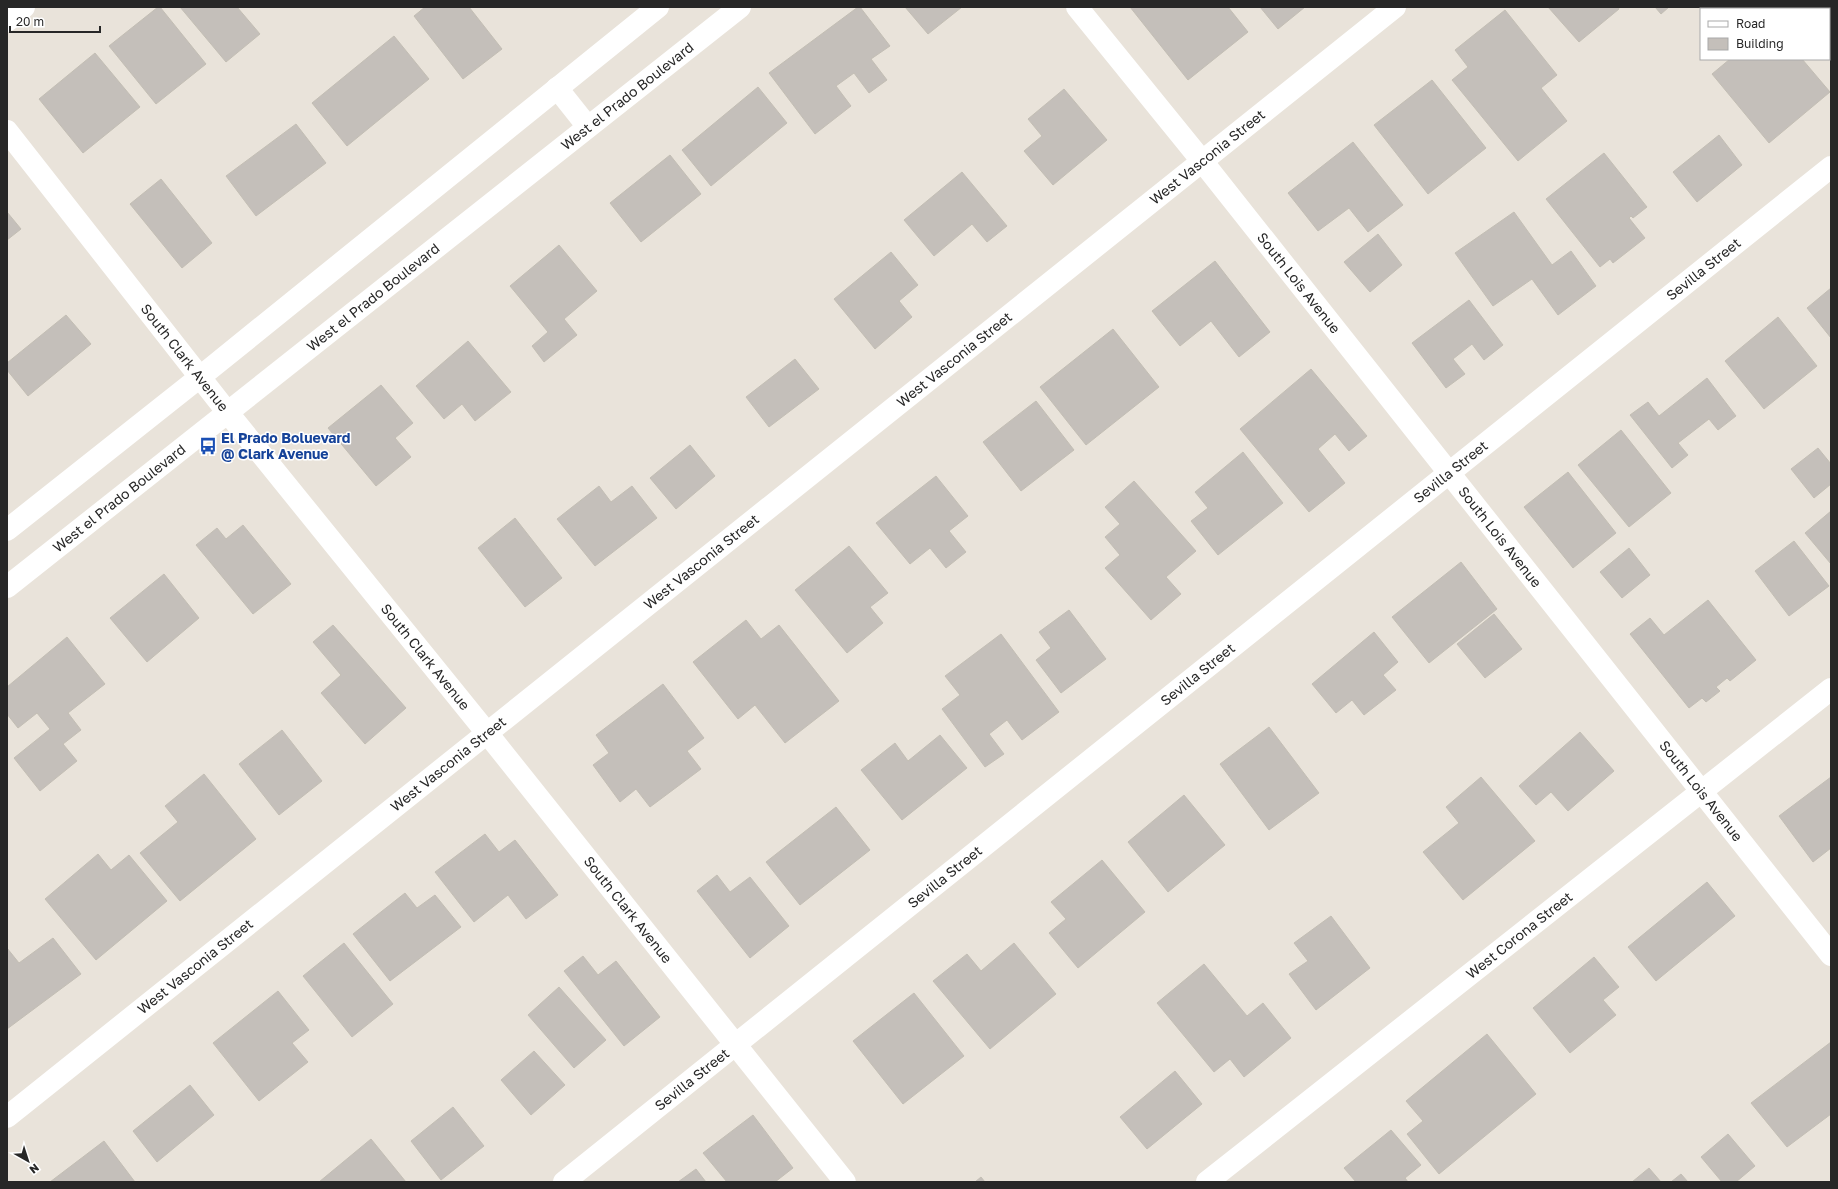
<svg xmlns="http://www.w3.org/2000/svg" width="1838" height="1189" font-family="'Golos Text',sans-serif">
<rect width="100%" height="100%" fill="#e9e3da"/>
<g fill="#c4bfba" stroke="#c3beb4">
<polygon points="158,7 160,7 206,64 156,104 109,46"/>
<polygon points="180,7 237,7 260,34 226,62"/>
<polygon points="425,7 469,7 502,49 463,79 414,16"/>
<polygon points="858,7 860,7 890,46 871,59 887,80 869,93 854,73 836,86 851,106 815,134 769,73"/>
<polygon points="905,7 962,7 928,34"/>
<polygon points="1130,7 1195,7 1196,9 1199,7 1228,7 1248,32 1188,80"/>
<polygon points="1260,7 1305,7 1278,29"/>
<polygon points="1548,7 1618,7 1619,9 1579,42"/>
<polygon points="1655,7 1669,7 1661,14"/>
<polygon points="1505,10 1557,75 1541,88 1567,121 1518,161 1452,80 1468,67 1455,50"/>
<polygon points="1831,34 1831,55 1829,52 1829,35"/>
<polygon points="394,36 429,79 347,146 312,103"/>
<polygon points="95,53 140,107 83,153 39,99"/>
<polygon points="1730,59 1802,59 1830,92 1769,143 1712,74"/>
<polygon points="1432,80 1486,148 1428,194 1374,125"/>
<polygon points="758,87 787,123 711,186 682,150"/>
<polygon points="1064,89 1107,140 1053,185 1024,151 1042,136 1028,119"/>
<polygon points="296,124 326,163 256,216 226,176"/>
<polygon points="1719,135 1742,165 1697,202 1673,172"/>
<polygon points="1353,142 1403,205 1368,232 1349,208 1318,231 1288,193"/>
<polygon points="1604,153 1647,207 1633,218 1631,216 1629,218 1645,238 1613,263 1610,259 1600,267 1546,199"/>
<polygon points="670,155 701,194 641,242 610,203"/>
<polygon points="962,172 1007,226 987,242 972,224 934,256 904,220"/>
<polygon points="161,179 212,243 182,268 130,204"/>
<polygon points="7,212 21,229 7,240"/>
<polygon points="1514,212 1552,265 1571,251 1596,286 1558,315 1532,279 1493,306 1455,253"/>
<polygon points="1378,234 1402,265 1370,292 1344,262"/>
<polygon points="559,245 597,291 564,319 577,335 544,362 532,346 548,332 510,286"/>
<polygon points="891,252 918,285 899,301 912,317 875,349 834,299"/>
<polygon points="1215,261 1270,332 1239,357 1211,321 1180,346 1152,311"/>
<polygon points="1831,288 1831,338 1807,308"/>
<polygon points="1469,300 1503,345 1484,360 1472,344 1453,359 1465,374 1446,388 1412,343"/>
<polygon points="66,315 91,344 28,396 7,370 7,363"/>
<polygon points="1778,317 1817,366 1764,409 1725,361"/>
<polygon points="1113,329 1159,387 1086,445 1040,387"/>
<polygon points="468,341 511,392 475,421 462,404 444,419 416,386"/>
<polygon points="795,359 819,389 769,427 746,397"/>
<polygon points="1311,369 1367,436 1349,451 1335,434 1318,449 1345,483 1309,512 1240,429"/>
<polygon points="1707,378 1736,416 1718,430 1709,419 1678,443 1688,455 1672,468 1630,415 1648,402 1659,416"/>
<polygon points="381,385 413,423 395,438 411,457 376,486 328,428"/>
<polygon points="1036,401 1074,450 1021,491 983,442"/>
<polygon points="1621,430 1671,493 1629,527 1578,465"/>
<polygon points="690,445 715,476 676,509 650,478"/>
<polygon points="1818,448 1831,464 1831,484 1814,498 1791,469"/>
<polygon points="1243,452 1283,503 1218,555 1191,521 1208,508 1195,492"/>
<polygon points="1568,472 1616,533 1573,568 1524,507"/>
<polygon points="936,476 968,516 949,531 966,552 946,568 930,548 910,564 876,523"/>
<polygon points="1134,481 1196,551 1166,577 1181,594 1151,620 1105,568 1120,555 1105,537 1120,524 1105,507"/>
<polygon points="599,486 611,502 632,486 657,518 595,566 557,519"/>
<polygon points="1831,511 1831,564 1805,533"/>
<polygon points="515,518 562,578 525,607 478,548"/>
<polygon points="243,525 291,584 253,614 196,545 217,528 226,539"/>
<polygon points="1794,541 1829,586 1789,616 1755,571"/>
<polygon points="849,546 888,593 870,607 883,623 847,653 795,590"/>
<polygon points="1629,548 1650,575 1622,598 1600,572"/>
<polygon points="1461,562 1497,609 1429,663 1392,617"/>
<polygon points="164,574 199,618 147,662 110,618"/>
<polygon points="1708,600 1756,660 1730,681 1727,678 1716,687 1720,691 1706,702 1702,698 1689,708 1630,634 1650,618 1664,635"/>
<polygon points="1069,610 1106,659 1061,693 1036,660 1051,648 1039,632"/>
<polygon points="1494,614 1522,649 1485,678 1457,644"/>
<polygon points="746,620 761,639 779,625 839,701 785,743 755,705 738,719 693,662"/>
<polygon points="333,625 406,708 365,744 321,693 341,675 313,642"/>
<polygon points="1374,632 1398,662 1383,675 1396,690 1364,715 1352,700 1336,713 1312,684"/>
<polygon points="1001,634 1059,712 1022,740 1007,720 989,734 1004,754 985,767 942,709 960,695 945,676"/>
<polygon points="67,637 105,684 68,713 81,730 63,744 77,761 40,791 14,758 50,729 37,713 18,728 7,714 7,687"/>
<polygon points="663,684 704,738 687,751 701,769 650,807 636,789 620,802 593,765 609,753 596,735"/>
<polygon points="1269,727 1319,793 1269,830 1220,764"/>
<polygon points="282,730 322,781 279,815 239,764"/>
<polygon points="1580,732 1614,771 1568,811 1551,792 1536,805 1519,786"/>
<polygon points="940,735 967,768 902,820 861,770 895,743 908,761"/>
<polygon points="204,774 256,839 180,901 140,853 178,822 165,806"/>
<polygon points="1481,777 1535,841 1463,900 1423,852 1459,823 1446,807"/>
<polygon points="1831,777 1831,848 1813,862 1779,816"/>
<polygon points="1184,795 1225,845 1168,892 1128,842"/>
<polygon points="836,807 870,850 800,905 766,862"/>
<polygon points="485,834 499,852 515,840 558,895 526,919 508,895 474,922 435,872"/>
<polygon points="98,854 111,870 129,855 167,901 96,960 45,899"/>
<polygon points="1102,860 1145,912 1078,968 1049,933 1066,919 1051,902"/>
<polygon points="717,875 730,892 750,877 789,926 750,958 697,891"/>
<polygon points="1707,882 1735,916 1656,981 1628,947"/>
<polygon points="405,893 417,908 435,895 461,927 390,981 353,934"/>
<polygon points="1331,916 1370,968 1316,1010 1289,974 1308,961 1294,943"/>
<polygon points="53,938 81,974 7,1029 7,948 19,963"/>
<polygon points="344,943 393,1004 352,1037 303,976"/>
<polygon points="1014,943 1056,994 990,1049 933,981 967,954 981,971"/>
<polygon points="583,956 598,975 616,961 660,1017 624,1046 564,971"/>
<polygon points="1594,957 1619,987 1603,1000 1616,1015 1570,1053 1533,1008"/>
<polygon points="1204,964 1247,1016 1263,1003 1291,1038 1244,1077 1230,1059 1214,1072 1157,1003"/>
<polygon points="559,987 606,1040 574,1068 528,1015"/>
<polygon points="278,991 309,1030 292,1043 308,1062 259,1101 213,1043"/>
<polygon points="914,993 964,1056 903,1104 853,1041"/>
<polygon points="1487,1034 1536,1094 1439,1174 1407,1134 1423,1121 1406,1101"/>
<polygon points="1831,1042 1831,1114 1787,1147 1751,1103"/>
<polygon points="534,1051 565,1085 531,1115 501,1080"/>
<polygon points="1175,1071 1202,1104 1147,1149 1120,1117"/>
<polygon points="190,1085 214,1115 157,1162 133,1131"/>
<polygon points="453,1107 484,1146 441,1180 411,1141"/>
<polygon points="753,1115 793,1168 775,1182 727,1182 703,1153"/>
<polygon points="1391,1130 1421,1165 1405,1178 1408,1182 1356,1182 1344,1168"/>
<polygon points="1728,1134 1755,1166 1736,1182 1722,1182 1701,1157"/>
<polygon points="371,1139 406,1182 319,1182"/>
<polygon points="104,1141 135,1182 50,1182"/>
<polygon points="1649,1168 1661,1182 1632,1182"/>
<polygon points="696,1169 706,1182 678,1182"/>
<polygon points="1681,1174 1688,1182 1671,1182"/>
<polygon points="981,1177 985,1182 975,1182"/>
</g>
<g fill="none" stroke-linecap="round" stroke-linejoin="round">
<g stroke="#fff" stroke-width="22">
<path id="s1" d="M1077,7l125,154 629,794"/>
<polyline points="7,21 24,7"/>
<path id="s2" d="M7,131l221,282 259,320 358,449"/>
<path id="s3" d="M7,1117l1388,-1110"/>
<path id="s4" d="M564,1182l1267,-1015"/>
<path id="s5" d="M1207,1182l624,-493"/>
</g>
<g stroke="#fff" stroke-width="22">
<polyline points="557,88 588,127"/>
<polyline points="7,530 200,377 658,7"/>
<path id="s6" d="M7,587l733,-580"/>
</g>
</g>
<defs>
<g id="bus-bare" transform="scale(1.38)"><path d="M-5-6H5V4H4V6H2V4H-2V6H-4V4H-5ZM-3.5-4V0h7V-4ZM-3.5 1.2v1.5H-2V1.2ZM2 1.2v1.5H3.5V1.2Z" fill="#1a4fb4" stroke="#fff" stroke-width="2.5" paint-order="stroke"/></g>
</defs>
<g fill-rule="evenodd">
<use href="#bus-bare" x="208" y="446"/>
</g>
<g text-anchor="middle" stroke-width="3" stroke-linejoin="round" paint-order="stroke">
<g font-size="14" fill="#272727" stroke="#fff">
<text dy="5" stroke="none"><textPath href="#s6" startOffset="791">West el Prado Boulevard</textPath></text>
<text dy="5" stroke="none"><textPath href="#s3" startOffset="1537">West Vasconia Street</textPath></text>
<text dy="5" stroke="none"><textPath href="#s4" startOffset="1460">Sevilla Street</textPath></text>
<text dy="5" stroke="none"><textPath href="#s1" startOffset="354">South Lois Avenue</textPath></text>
<text dy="5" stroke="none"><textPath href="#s6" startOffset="467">West el Prado Boulevard</textPath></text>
<text dy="5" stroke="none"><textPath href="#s2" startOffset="288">South Clark Avenue</textPath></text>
<text dy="5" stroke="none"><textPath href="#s3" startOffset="1213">West Vasconia Street</textPath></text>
<text dy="5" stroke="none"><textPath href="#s4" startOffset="1136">Sevilla Street</textPath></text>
<text dy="5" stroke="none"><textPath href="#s6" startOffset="143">West el Prado Boulevard</textPath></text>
<text dy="5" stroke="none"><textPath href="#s1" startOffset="678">South Lois Avenue</textPath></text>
<text dy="5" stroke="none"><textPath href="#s3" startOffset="889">West Vasconia Street</textPath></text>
<text dy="5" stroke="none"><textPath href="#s2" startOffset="672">South Clark Avenue</textPath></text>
<text dy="5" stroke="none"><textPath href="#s4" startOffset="812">Sevilla Street</textPath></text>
<text dy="5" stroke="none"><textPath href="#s3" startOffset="565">West Vasconia Street</textPath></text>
<text dy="5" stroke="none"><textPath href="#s1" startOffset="1002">South Lois Avenue</textPath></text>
<text dy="5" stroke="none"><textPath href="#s4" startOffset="488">Sevilla Street</textPath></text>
<text dy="5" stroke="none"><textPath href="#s2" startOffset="996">South Clark Avenue</textPath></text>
<text dy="5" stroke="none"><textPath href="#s5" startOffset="398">West Corona Street</textPath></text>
<text dy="5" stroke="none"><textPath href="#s3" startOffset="241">West Vasconia Street</textPath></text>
<text dy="5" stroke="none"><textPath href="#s4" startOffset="164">Sevilla Street</textPath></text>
</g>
<g font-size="14" font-weight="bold" fill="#164399" stroke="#fff" text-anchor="start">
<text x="221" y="443">El Prado Boluevard<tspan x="221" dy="16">@ Clark Avenue</tspan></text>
</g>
</g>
<rect width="1838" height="1189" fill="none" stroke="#272727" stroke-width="16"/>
<rect x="1700" y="8" width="130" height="52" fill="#ffffff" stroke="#a9a9a9"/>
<rect x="1708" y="21" width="20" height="6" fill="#ffffff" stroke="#a9a9a9"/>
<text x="1736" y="28" font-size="12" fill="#272727">Road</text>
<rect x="1708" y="38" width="20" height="12" fill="#c4bfba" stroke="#a9a9a9"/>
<text x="1736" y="48" font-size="12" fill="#272727">Building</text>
<g transform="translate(28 1161) rotate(141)" stroke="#ffffff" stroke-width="3" paint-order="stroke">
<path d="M0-3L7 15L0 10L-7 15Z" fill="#272727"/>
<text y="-6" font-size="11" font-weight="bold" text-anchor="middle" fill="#272727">N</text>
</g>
<path d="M10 26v6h90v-6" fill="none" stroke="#272727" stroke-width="2"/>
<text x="16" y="26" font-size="12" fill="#272727" stroke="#ffffff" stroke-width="3" paint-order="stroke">20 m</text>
</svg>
